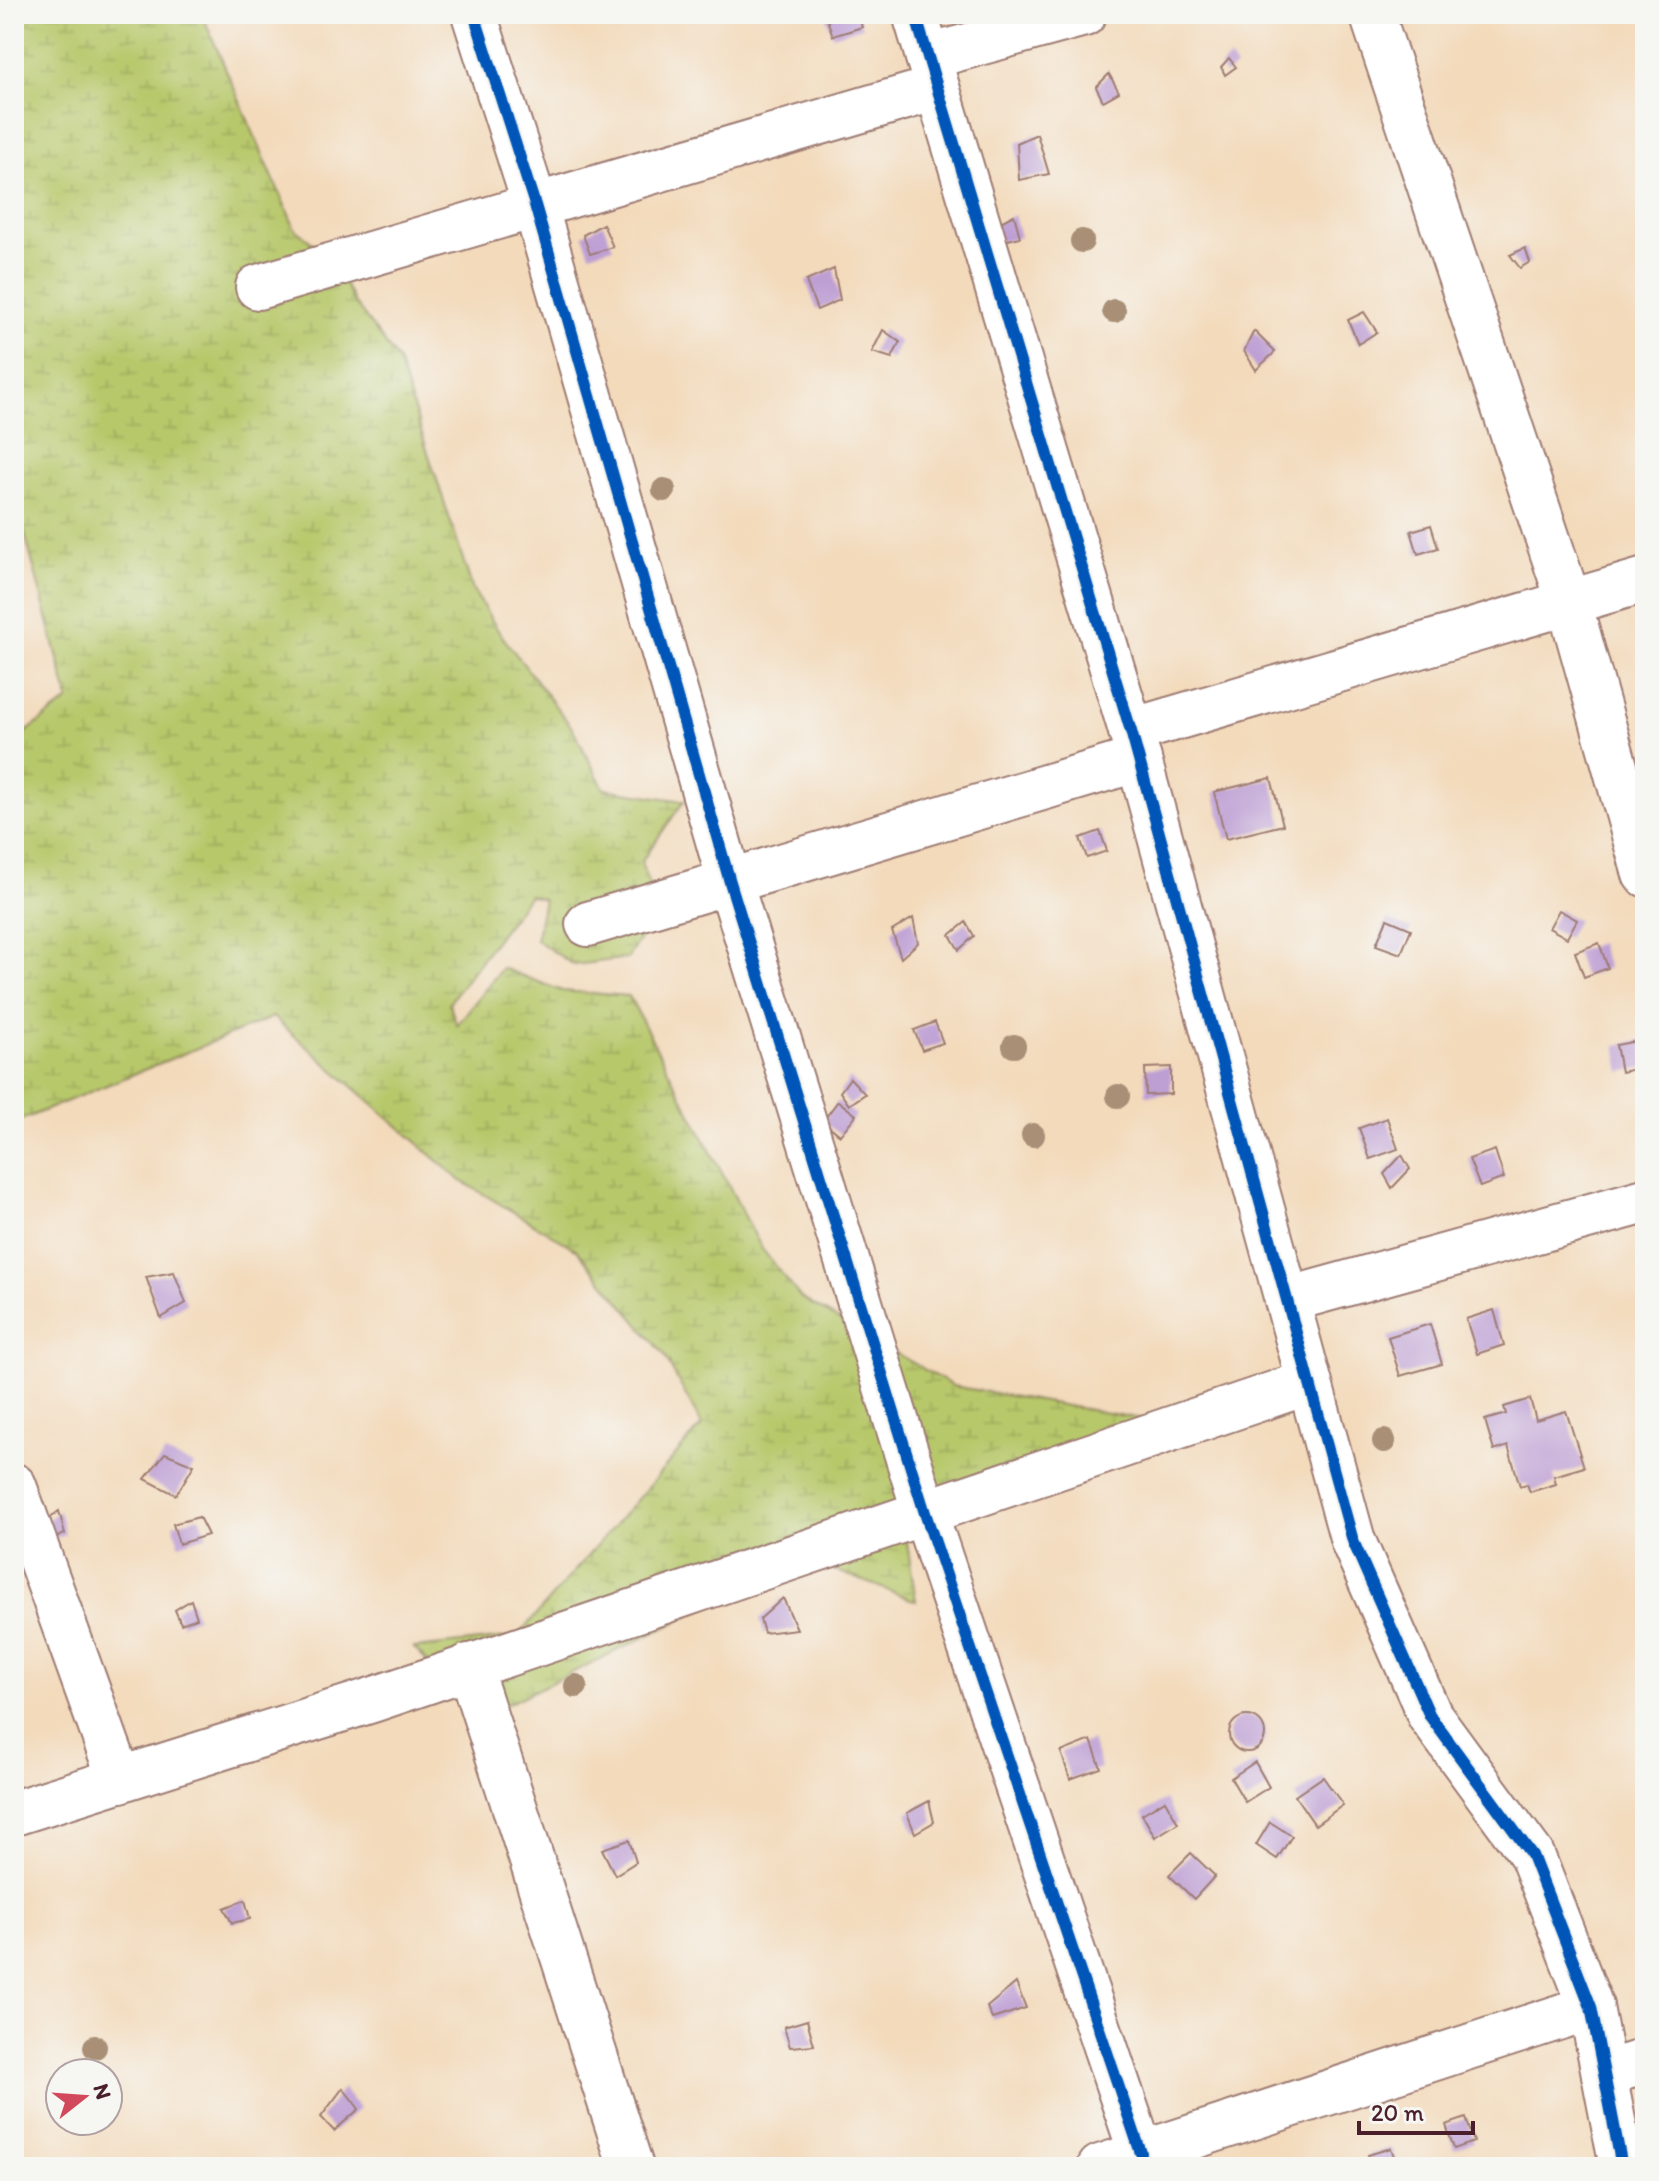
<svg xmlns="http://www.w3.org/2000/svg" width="1659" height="2181" font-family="Itim,sans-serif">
<defs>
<pattern id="wetland-marsh" width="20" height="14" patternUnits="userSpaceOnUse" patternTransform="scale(2)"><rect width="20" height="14" fill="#b7c86b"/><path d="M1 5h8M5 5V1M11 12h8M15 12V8" fill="none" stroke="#9fab5d"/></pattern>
</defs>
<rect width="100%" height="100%" fill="#f6f6f2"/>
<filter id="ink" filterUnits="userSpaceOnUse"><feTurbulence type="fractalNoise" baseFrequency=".0125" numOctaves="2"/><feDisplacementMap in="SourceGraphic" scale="16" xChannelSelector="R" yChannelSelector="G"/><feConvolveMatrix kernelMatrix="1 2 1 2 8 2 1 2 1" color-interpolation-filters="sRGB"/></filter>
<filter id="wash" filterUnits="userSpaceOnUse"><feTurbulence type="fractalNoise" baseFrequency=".006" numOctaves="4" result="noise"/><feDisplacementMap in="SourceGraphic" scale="32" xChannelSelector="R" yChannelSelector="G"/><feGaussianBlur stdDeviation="1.8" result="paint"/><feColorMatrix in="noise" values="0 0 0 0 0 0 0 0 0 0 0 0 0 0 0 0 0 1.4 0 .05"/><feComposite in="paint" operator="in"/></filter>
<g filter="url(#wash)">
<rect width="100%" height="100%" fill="#f3dabb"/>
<polygon fill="url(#wetland-marsh)" stroke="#80744b" stroke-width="2" points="14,14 202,14 295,229 333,260 354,302 398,361 473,590 499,632 573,729 604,789 684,801 641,862 657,909 628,958 574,965 536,940 544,899 529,895 449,1003 457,1025 502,968 562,991 629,996 762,1249 801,1298 953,1386 1188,1427 904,1523 916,1601 806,1559 480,1717 414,1648 517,1637 702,1425 663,1353 577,1250 460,1180 273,1017 14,1123 14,741 69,700 22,523 14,517"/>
<g id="blocks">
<g fill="#be9fd4">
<polygon points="825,14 858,14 862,27 833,36"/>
<polygon points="1229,58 1236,67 1225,75 1221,67"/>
<polygon points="1109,74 1119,92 1103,101 1096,87"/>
<polygon points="1037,134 1049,174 1019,180 1017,143"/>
<polygon points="1014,215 1020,237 988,245 985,230"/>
<polygon points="603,224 613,247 590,254 583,235"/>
<polygon points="1525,248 1530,262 1520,268 1510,255"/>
<polygon points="834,269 840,300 817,310 806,281"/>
<polygon points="1364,312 1377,332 1358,344 1348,320"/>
<polygon points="883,330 900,342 892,358 872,352"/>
<polygon points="1254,331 1275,352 1256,370 1244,351"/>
<polygon points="1431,525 1438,548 1418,554 1411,531"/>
<polygon points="1271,778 1283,825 1226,839 1214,792"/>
<polygon points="1100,831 1107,851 1087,858 1080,838"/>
<polygon points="1559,910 1577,920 1567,938 1549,928"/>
<polygon points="913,918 918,943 901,958 892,931"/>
<polygon points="1387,919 1411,929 1401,954 1376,945"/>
<polygon points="966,922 974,936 959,950 950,935"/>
<polygon points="1599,943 1608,968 1584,977 1575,952"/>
<polygon points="935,1022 943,1043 922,1050 914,1030"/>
<polygon points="1642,1040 1645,1067 1621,1072 1616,1045"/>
<polygon points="1171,1067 1171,1094 1146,1095 1145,1068"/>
<polygon points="850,1078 865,1094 849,1105 840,1092"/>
<polygon points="838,1101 856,1115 840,1135 823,1121"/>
<polygon points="1387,1118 1398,1149 1370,1159 1359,1128"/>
<polygon points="1495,1150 1504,1178 1480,1187 1469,1159"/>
<polygon points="1402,1155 1410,1169 1392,1188 1384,1174"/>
<polygon points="174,1272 186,1303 161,1318 146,1277"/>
<polygon points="1494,1310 1504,1345 1477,1354 1466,1319"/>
<polygon points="1430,1324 1442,1364 1400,1376 1388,1337"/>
<polygon points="1530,1399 1536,1420 1566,1411 1584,1467 1554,1476 1556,1484 1530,1492 1527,1484 1520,1486 1508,1446 1494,1451 1485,1420 1506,1414 1504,1407"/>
<polygon points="165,1453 194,1465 176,1495 145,1479"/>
<polygon points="59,1511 65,1534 45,1542 42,1524"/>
<polygon points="199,1517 208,1535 179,1544 173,1524"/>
<polygon points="783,1598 797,1629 764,1633 760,1619"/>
<polygon points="191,1600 197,1618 181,1624 175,1610"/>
<circle cx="1247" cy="1734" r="18"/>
<polygon points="1091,1740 1101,1768 1070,1779 1061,1752"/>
<polygon points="1255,1762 1269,1787 1245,1802 1231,1778"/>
<polygon points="1323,1777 1343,1805 1315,1825 1295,1796"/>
<polygon points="1165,1800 1178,1823 1155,1837 1142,1814"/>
<polygon points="929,1801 934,1822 915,1833 907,1813"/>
<polygon points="1270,1822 1292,1836 1277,1859 1256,1845"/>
<polygon points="629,1840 636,1862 615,1875 602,1849"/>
<polygon points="1191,1853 1215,1876 1194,1899 1169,1875"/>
<polygon points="245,1900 250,1919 232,1923 224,1908"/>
<polygon points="1016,1983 1026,2008 992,2019 987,2007"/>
<polygon points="807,2020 814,2045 790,2047 784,2027"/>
<polygon points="343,2088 359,2109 334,2131 321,2117"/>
<polygon points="1466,2118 1474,2142 1454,2149 1446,2125"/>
<polygon points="1391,2148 1398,2167 1372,2167 1368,2155"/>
</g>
</g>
</g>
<g filter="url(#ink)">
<use href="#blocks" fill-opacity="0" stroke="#9e7c73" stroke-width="2"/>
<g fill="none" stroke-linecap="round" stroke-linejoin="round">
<g stroke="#9e7c73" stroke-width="48">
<g id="street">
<polyline points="474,14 535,205 730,882 924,1510 1141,2153"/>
<polyline points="915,14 1131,731 1353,1541 1430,1716 1532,1855 1591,2007 1622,2167"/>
<polyline points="1372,14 1569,602 1645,874"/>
<polyline points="928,57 1084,14"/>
<polyline points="258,287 937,88"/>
<polyline points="1131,731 1645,580"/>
<polyline points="588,924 1139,759"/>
<polyline points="1287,1300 1645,1201"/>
<polyline points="14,1486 120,1780"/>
<polyline points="469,1666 631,2167"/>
<polyline points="14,1813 375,1699 1309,1382"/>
<polyline points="1604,2074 1645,2061"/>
<polyline points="1100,2167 1591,2007"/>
</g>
</g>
<use href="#street" stroke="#fff" stroke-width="44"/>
<g stroke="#f6f6f2" stroke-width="17">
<g id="cycleway">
<polyline points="474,14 535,205 730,882 924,1510 1141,2153"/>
<polyline points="915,14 1131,731 1353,1541 1430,1716 1532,1855 1591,2007 1622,2167"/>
</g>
</g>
<use href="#cycleway" stroke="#0057b8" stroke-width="12"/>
</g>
<g fill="#a88f76">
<circle cx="1082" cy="241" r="12"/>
<circle cx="1114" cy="311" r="12"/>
<circle cx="664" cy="490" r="12"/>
<circle cx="1014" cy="1046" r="12"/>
<circle cx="1118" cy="1096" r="12"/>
<circle cx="1033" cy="1135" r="12"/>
<circle cx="1384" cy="1441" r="12"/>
<circle cx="576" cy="1686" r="12"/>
<circle cx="95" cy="2047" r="12"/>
</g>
</g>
<rect width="1659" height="2181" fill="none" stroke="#f6f6f2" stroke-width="48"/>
<g transform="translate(84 2097) rotate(73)"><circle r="38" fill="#f6f6f2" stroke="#b1a0a2" stroke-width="2"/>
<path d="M0-6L14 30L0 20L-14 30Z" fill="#d1495b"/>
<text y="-12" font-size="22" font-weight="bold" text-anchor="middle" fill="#4a1f2b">N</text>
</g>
<path d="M1359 2121v12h114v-12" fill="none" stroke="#4a1f2b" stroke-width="4"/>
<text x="1371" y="2121" font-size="24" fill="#4a1f2b" stroke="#f6f6f2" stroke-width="6" paint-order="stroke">20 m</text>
</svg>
